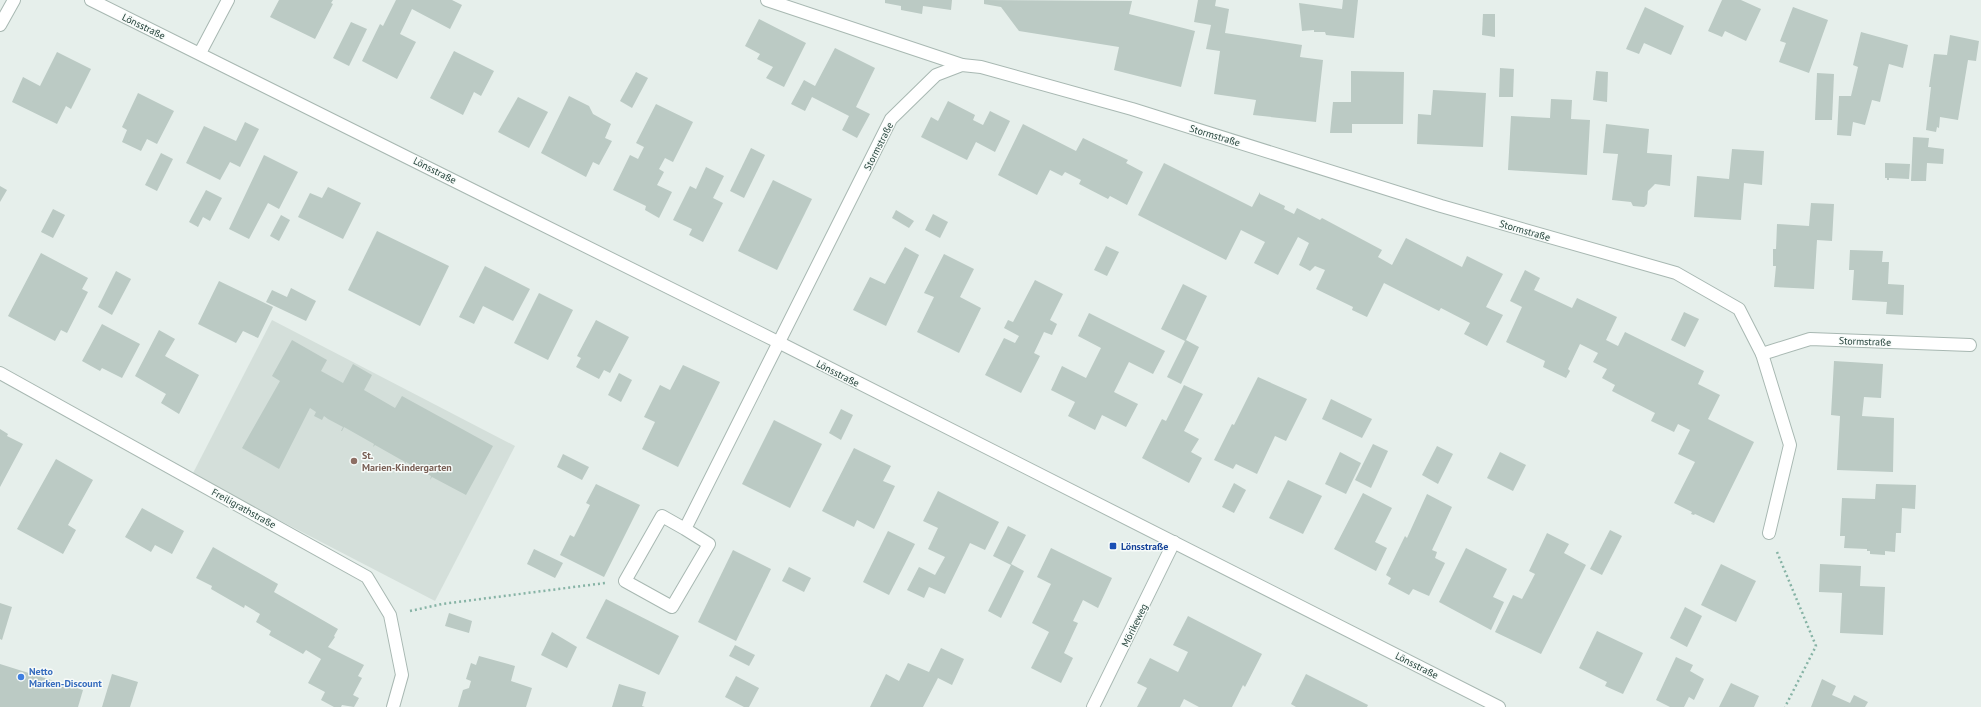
<svg xmlns="http://www.w3.org/2000/svg" width="1981" height="707" font-family="'PT Sans',sans-serif">
<rect width="100%" height="100%" fill="#e6efeb"/>
<polygon fill="#d4dfda" points="272,320 515,446 435,601 192,475"/>
<g fill="#bbcac4">
<polygon points="279,0 333,0 331,3 333,4 315,39 270,17"/>
<polygon points="396,0 452,0 462,5 450,29 412,9 400,34 416,42 397,79 362,61 380,24 383,26"/>
<polygon points="885,0 952,0 951,10 923,6 922,14 901,10 901,6 885,3"/>
<polygon points="984,0 1132,1 1129,14 1195,31 1181,87 1114,70 1119,47 1019,31 1001,7 984,4"/>
<polygon points="1198,0 1216,0 1215,6 1229,9 1225,33 1302,45 1300,57 1323,60 1316,122 1253,115 1256,100 1214,94 1220,51 1206,49 1211,25 1194,22"/>
<polygon points="1343,0 1358,0 1354,38 1326,35 1325,32 1314,32 1314,30 1302,31 1299,3 1342,9"/>
<polygon points="1722,0 1741,0 1761,9 1746,41 1725,31 1722,37 1708,31"/>
<polygon points="1645,7 1684,26 1671,55 1644,43 1639,54 1626,49"/>
<polygon points="1793,7 1828,20 1809,73 1779,62 1786,43 1780,41"/>
<polygon points="1483,14 1495,14 1495,37 1482,35"/>
<polygon points="759,19 806,43 784,87 766,78 773,67 757,59 760,54 745,46"/>
<polygon points="351,22 367,29 349,66 333,58"/>
<polygon points="1861,32 1908,45 1903,68 1889,64 1880,102 1872,100 1865,125 1853,122 1851,136 1837,135 1839,96 1851,96 1858,67 1853,65"/>
<polygon points="1950,35 1979,41 1976,61 1968,60 1958,120 1940,117 1939,128 1937,127 1936,132 1926,130 1931,87 1929,87 1934,54 1947,55"/>
<polygon points="835,48 875,68 856,107 870,114 857,138 842,130 849,116 812,97 805,111 791,104 804,80 815,86"/>
<polygon points="454,51 494,71 481,96 474,92 463,115 430,98"/>
<polygon points="57,52 91,69 71,109 66,106 57,124 12,102 23,77 40,86"/>
<polygon points="1500,68 1514,69 1513,97 1499,97"/>
<polygon points="1351,71 1404,72 1403,124 1352,124 1352,133 1330,133 1333,102 1351,102"/>
<polygon points="1596,71 1608,72 1607,102 1593,100"/>
<polygon points="636,72 648,78 632,108 620,101"/>
<polygon points="1817,73 1834,74 1832,120 1815,120"/>
<polygon points="1433,90 1486,93 1483,147 1417,144 1418,114 1431,115"/>
<polygon points="138,93 174,111 157,144 147,139 141,151 122,142 127,130 122,127"/>
<polygon points="569,96 589,106 593,114 611,124 605,138 612,141 599,165 593,162 586,177 541,153"/>
<polygon points="518,97 548,112 529,148 498,132"/>
<polygon points="1551,99 1572,100 1571,119 1590,120 1587,175 1508,170 1511,116 1550,118"/>
<polygon points="948,101 975,115 973,120 983,125 990,111 1010,121 995,152 976,142 967,160 921,137 931,117 938,121"/>
<polygon points="656,104 693,122 673,162 665,158 659,169 664,172 657,185 672,192 659,218 645,210 646,206 613,190 630,155 638,159 644,147 636,143"/>
<polygon points="245,122 259,129 240,167 230,162 220,180 186,163 204,126 236,141"/>
<polygon points="1023,124 1076,151 1083,138 1128,160 1126,163 1143,172 1127,205 1110,196 1108,199 1079,184 1081,180 1065,172 1062,176 1050,170 1037,195 998,175"/>
<polygon points="1606,124 1649,129 1647,153 1672,155 1670,186 1655,184 1648,191 1647,204 1644,207 1633,206 1631,202 1612,200 1618,154 1603,153"/>
<polygon points="1913,137 1929,138 1928,147 1944,149 1943,164 1927,163 1926,181 1911,181"/>
<polygon points="751,148 765,155 744,198 730,191"/>
<polygon points="1732,149 1764,151 1762,185 1744,183 1741,220 1694,217 1697,176 1729,179"/>
<polygon points="161,153 173,159 157,191 145,185"/>
<polygon points="264,155 298,172 279,209 268,203 249,239 229,229"/>
<polygon points="1164,163 1252,207 1260,192 1260,194 1285,206 1284,209 1294,214 1297,208 1320,220 1322,218 1382,250 1378,257 1392,265 1406,238 1462,267 1467,256 1503,274 1486,307 1503,315 1487,346 1464,334 1470,323 1441,308 1439,311 1384,283 1367,317 1352,310 1353,307 1316,289 1325,270 1315,266 1310,271 1299,265 1309,243 1298,237 1278,275 1254,263 1265,242 1241,230 1226,260 1138,215"/>
<polygon points="1885,163 1910,164 1909,179 1889,178 1889,180 1887,180 1887,178 1885,178"/>
<polygon points="706,167 724,176 713,198 723,203 703,242 689,235 692,229 673,220 690,186 696,189"/>
<polygon points="773,180 812,199 777,270 738,251"/>
<polygon points="0,186 7,190 0,202"/>
<polygon points="328,187 361,203 343,239 298,217 310,193 322,198"/>
<polygon points="206,190 222,198 210,221 203,217 198,227 189,222"/>
<polygon points="1811,203 1834,204 1832,241 1817,240 1814,289 1774,287 1776,266 1773,266 1773,249 1776,249 1777,224 1809,226"/>
<polygon points="53,209 65,215 53,238 41,232"/>
<polygon points="896,210 914,221 909,228 892,218"/>
<polygon points="933,214 948,222 940,238 925,230"/>
<polygon points="281,215 290,220 279,241 270,236"/>
<polygon points="377,231 449,266 420,326 348,290"/>
<polygon points="1106,246 1119,252 1107,276 1094,270"/>
<polygon points="905,247 919,255 886,326 853,310 870,277 885,284"/>
<polygon points="1850,250 1883,251 1882,262 1889,262 1888,284 1904,285 1903,315 1886,314 1887,302 1852,300 1854,270 1849,270"/>
<polygon points="41,253 88,278 82,289 88,292 67,333 61,330 55,341 8,316"/>
<polygon points="944,254 974,269 960,297 981,308 959,353 917,332 934,297 924,293"/>
<polygon points="485,266 530,289 513,321 483,306 474,324 459,317"/>
<polygon points="1525,270 1540,278 1534,290 1572,308 1577,298 1617,317 1606,340 1618,346 1625,332 1704,371 1698,384 1720,395 1708,419 1754,442 1714,523 1695,514 1694,515 1691,514 1692,512 1674,503 1695,462 1678,454 1690,430 1678,424 1674,432 1651,421 1655,413 1612,391 1615,385 1602,378 1607,369 1593,362 1598,353 1580,344 1568,369 1570,371 1566,378 1543,367 1545,361 1506,342 1522,307 1510,301"/>
<polygon points="116,271 131,279 112,315 98,307"/>
<polygon points="1035,280 1063,294 1050,320 1057,324 1052,335 1044,332 1034,353 1040,356 1021,393 985,375 1004,338 1015,343 1019,336 1004,328 1008,320 1013,322"/>
<polygon points="219,281 273,307 258,338 243,331 236,343 198,324"/>
<polygon points="1183,284 1207,296 1186,340 1199,347 1181,384 1167,377 1185,341 1161,329"/>
<polygon points="291,288 316,301 306,321 266,302 272,290 287,297"/>
<polygon points="539,293 573,310 548,360 514,343"/>
<polygon points="1684,312 1699,319 1685,347 1671,340"/>
<polygon points="1089,313 1165,351 1153,374 1129,362 1114,392 1138,404 1126,427 1102,415 1095,430 1068,416 1075,402 1051,390 1062,366 1086,378 1101,348 1078,336"/>
<polygon points="596,320 629,337 610,373 604,370 599,379 576,367 581,358 577,356"/>
<polygon points="102,324 140,344 122,378 102,368 100,371 82,361"/>
<polygon points="159,330 175,339 165,356 199,375 179,414 161,403 166,394 135,376"/>
<polygon points="292,340 327,360 321,371 343,383 353,364 372,375 364,390 395,408 402,396 493,446 466,495 432,477 430,480 431,476 406,462 404,466 403,465 405,462 375,445 373,447 374,444 344,427 342,431 341,431 343,427 328,419 324,416 322,420 314,416 316,412 310,408 279,469 242,448 280,381 272,376"/>
<polygon points="1834,361 1883,364 1881,398 1864,397 1862,416 1894,418 1893,472 1837,470 1840,416 1831,415"/>
<polygon points="683,365 720,382 678,467 642,449 655,422 644,417 660,385 670,390"/>
<polygon points="619,373 632,380 621,402 608,395"/>
<polygon points="1258,377 1307,399 1286,441 1275,436 1257,474 1236,464 1233,469 1214,460 1232,424 1234,425"/>
<polygon points="1184,385 1203,394 1184,431 1199,439 1191,452 1202,458 1189,483 1142,458 1162,419 1166,421"/>
<polygon points="1331,399 1372,419 1362,438 1322,419"/>
<polygon points="841,409 853,415 841,440 829,433"/>
<polygon points="774,420 822,444 790,508 742,484"/>
<polygon points="0,429 8,434 7,436 23,444 0,487"/>
<polygon points="1373,444 1388,451 1371,488 1355,480"/>
<polygon points="1437,446 1453,454 1438,484 1422,475"/>
<polygon points="854,448 891,466 883,481 895,486 874,529 857,520 854,527 822,511"/>
<polygon points="1340,452 1361,463 1346,494 1325,484"/>
<polygon points="1500,452 1526,465 1513,491 1487,478"/>
<polygon points="563,454 589,467 582,480 557,467"/>
<polygon points="56,459 93,480 68,525 76,530 63,554 17,529"/>
<polygon points="1288,480 1322,496 1303,534 1269,518"/>
<polygon points="1234,483 1246,490 1234,513 1222,507"/>
<polygon points="596,484 640,505 604,577 560,555 570,535 574,537 590,505 586,503"/>
<polygon points="1876,484 1916,485 1915,509 1902,508 1901,533 1896,533 1895,552 1885,551 1885,555 1870,554 1870,551 1867,551 1867,549 1844,548 1845,536 1840,536 1842,498 1875,499"/>
<polygon points="938,491 999,522 985,550 970,543 945,594 929,587 924,598 907,590 919,567 935,575 945,557 928,549 938,528 923,521"/>
<polygon points="1363,493 1392,508 1375,542 1387,548 1376,571 1334,549"/>
<polygon points="1427,494 1452,507 1432,550 1437,552 1435,558 1445,563 1429,596 1413,589 1409,595 1388,584 1391,578 1386,575 1405,536 1407,538"/>
<polygon points="142,508 184,531 172,554 155,545 151,552 125,537"/>
<polygon points="1008,526 1026,535 1011,564 1024,571 1001,618 988,611 1011,565 993,556"/>
<polygon points="1610,530 1622,536 1602,575 1590,569"/>
<polygon points="888,531 915,544 889,595 863,582"/>
<polygon points="1547,533 1569,544 1564,553 1586,565 1541,654 1495,632 1513,595 1522,599 1535,574 1529,571"/>
<polygon points="213,547 278,584 274,592 338,629 334,636 335,637 328,647 364,665 358,676 362,678 353,695 359,698 354,707 342,705 341,707 334,707 321,700 325,692 308,683 321,659 306,650 303,654 269,635 271,631 256,622 260,614 245,605 244,608 211,589 212,586 196,578"/>
<polygon points="1051,548 1112,578 1098,608 1083,600 1073,621 1078,623 1064,653 1073,658 1061,683 1031,668 1049,632 1032,623 1051,584 1037,577"/>
<polygon points="1466,548 1507,569 1493,597 1504,602 1491,630 1439,602"/>
<polygon points="534,549 563,563 555,578 527,564"/>
<polygon points="733,550 771,569 736,641 698,622"/>
<polygon points="1721,564 1756,581 1736,622 1701,605"/>
<polygon points="1820,564 1861,566 1860,586 1885,587 1883,635 1840,633 1842,593 1819,592"/>
<polygon points="789,567 811,578 804,592 782,581"/>
<polygon points="606,599 679,636 659,675 586,638"/>
<polygon points="0,603 12,607 2,640 0,639"/>
<polygon points="1685,607 1702,616 1687,647 1670,638"/>
<polygon points="449,613 472,621 469,633 445,626"/>
<polygon points="1188,616 1262,654 1245,687 1243,685 1232,707 1199,707 1184,699 1180,707 1137,707 1147,688 1137,683 1150,658 1178,672 1188,652 1173,645"/>
<polygon points="1597,631 1643,653 1623,694 1605,686 1607,682 1579,668"/>
<polygon points="552,632 577,647 567,668 541,655"/>
<polygon points="735,645 755,655 749,666 729,656"/>
<polygon points="941,648 964,659 952,685 938,678 923,707 870,707 886,674 899,681 908,663 929,672"/>
<polygon points="479,656 515,666 511,681 532,688 526,707 458,707 463,690 469,688 471,681 466,679 471,663 476,665"/>
<polygon points="1676,657 1693,665 1690,671 1704,679 1694,700 1689,697 1684,707 1670,707 1656,700"/>
<polygon points="0,664 83,690 78,707 0,707"/>
<polygon points="112,674 138,682 130,707 102,707"/>
<polygon points="1306,674 1368,705 1367,707 1296,707 1291,704"/>
<polygon points="736,676 759,688 749,707 744,707 725,697"/>
<polygon points="1822,679 1836,686 1832,695 1850,703 1854,695 1868,702 1865,707 1811,707"/>
<polygon points="1731,683 1759,696 1754,707 1719,707"/>
<polygon points="619,684 646,692 642,706 645,707 612,707"/>
</g>
<g fill="none" stroke-linecap="round" stroke-linejoin="round">
<g stroke="#a8b8b2" stroke-width="14">
<g id="minor">
<polyline points="91,0 778,342 1499,707"/>
<polyline points="767,0 962,65"/>
<polyline points="0,25 14,0"/>
<polyline points="200,53 228,0"/>
<polyline points="1762,354 1790,445 1769,533"/>
<polyline points="0,373 367,577 390,615 402,675 393,707"/>
<polyline points="685,529 709,544 672,607 625,581 662,516 685,529 891,119 936,75 962,65 981,67 1132,109 1441,206 1676,273 1739,309 1762,354 1810,339 1970,345"/>
<polyline points="1093,707 1174,542"/>
</g>
</g>
<g stroke="#86b3a5" stroke-width="2.5" stroke-dasharray="2 3" stroke-linecap="butt">
<polyline points="1777,552 1816,646 1785,707"/>
<polyline points="410,611 442,604 605,583"/>
</g>
<use href="#minor" stroke="#fff" stroke-width="12"/>
</g>
<circle fill="#8d6e63" stroke="#f7fbf9" stroke-width="1.5" cx="354" cy="461" r="4"/>
<rect fill="#1a4fb4" stroke="#f7fbf9" stroke-width="1.5" x="1109" y="542" width="8" height="8" rx="2"/>
<circle fill="#3f7fe0" stroke="#f7fbf9" stroke-width="1.5" cx="21" cy="677" r="4"/>
<g text-anchor="middle" stroke-width="3" stroke-linejoin="round" paint-order="stroke">
<g font-size="10" fill="#24423a" stroke="#f7fbf9">
<text transform="translate(144 26) rotate(26)" y="4">Lönsstraße</text>
<text transform="translate(1215 135) rotate(17)" y="4">Stormstraße</text>
<text transform="translate(878 146) rotate(-63)" y="4">Stormstraße</text>
<text transform="translate(435 170) rotate(27)" y="4">Lönsstraße</text>
<text transform="translate(1525 230) rotate(16)" y="4">Stormstraße</text>
<text transform="translate(1865 341) rotate(2)" y="4">Stormstraße</text>
<text transform="translate(838 373) rotate(27)" y="4">Lönsstraße</text>
<text transform="translate(244 508) rotate(29)" y="4">Freiligrathstraße</text>
<text transform="translate(1134 625) rotate(-64)" y="4">Mörikeweg</text>
<text transform="translate(1417 665) rotate(27)" y="4">Lönsstraße</text>
</g>
<g font-size="10" font-weight="bold" fill="#785e54" stroke="#f7fbf9" text-anchor="start">
<text x="362" y="459">St.<tspan x="362" dy="12">Marien-Kindergarten</tspan></text>
</g>
<g font-size="10" font-weight="bold" fill="#164399" stroke="#f7fbf9" text-anchor="start">
<text x="1121" y="550">Lönsstraße</text>
</g>
<g font-size="10" font-weight="bold" fill="#366cbe" stroke="#f7fbf9" text-anchor="start">
<text x="29" y="675">Netto<tspan x="29" dy="12">Marken-Discount</tspan></text>
</g>
</g>
</svg>
